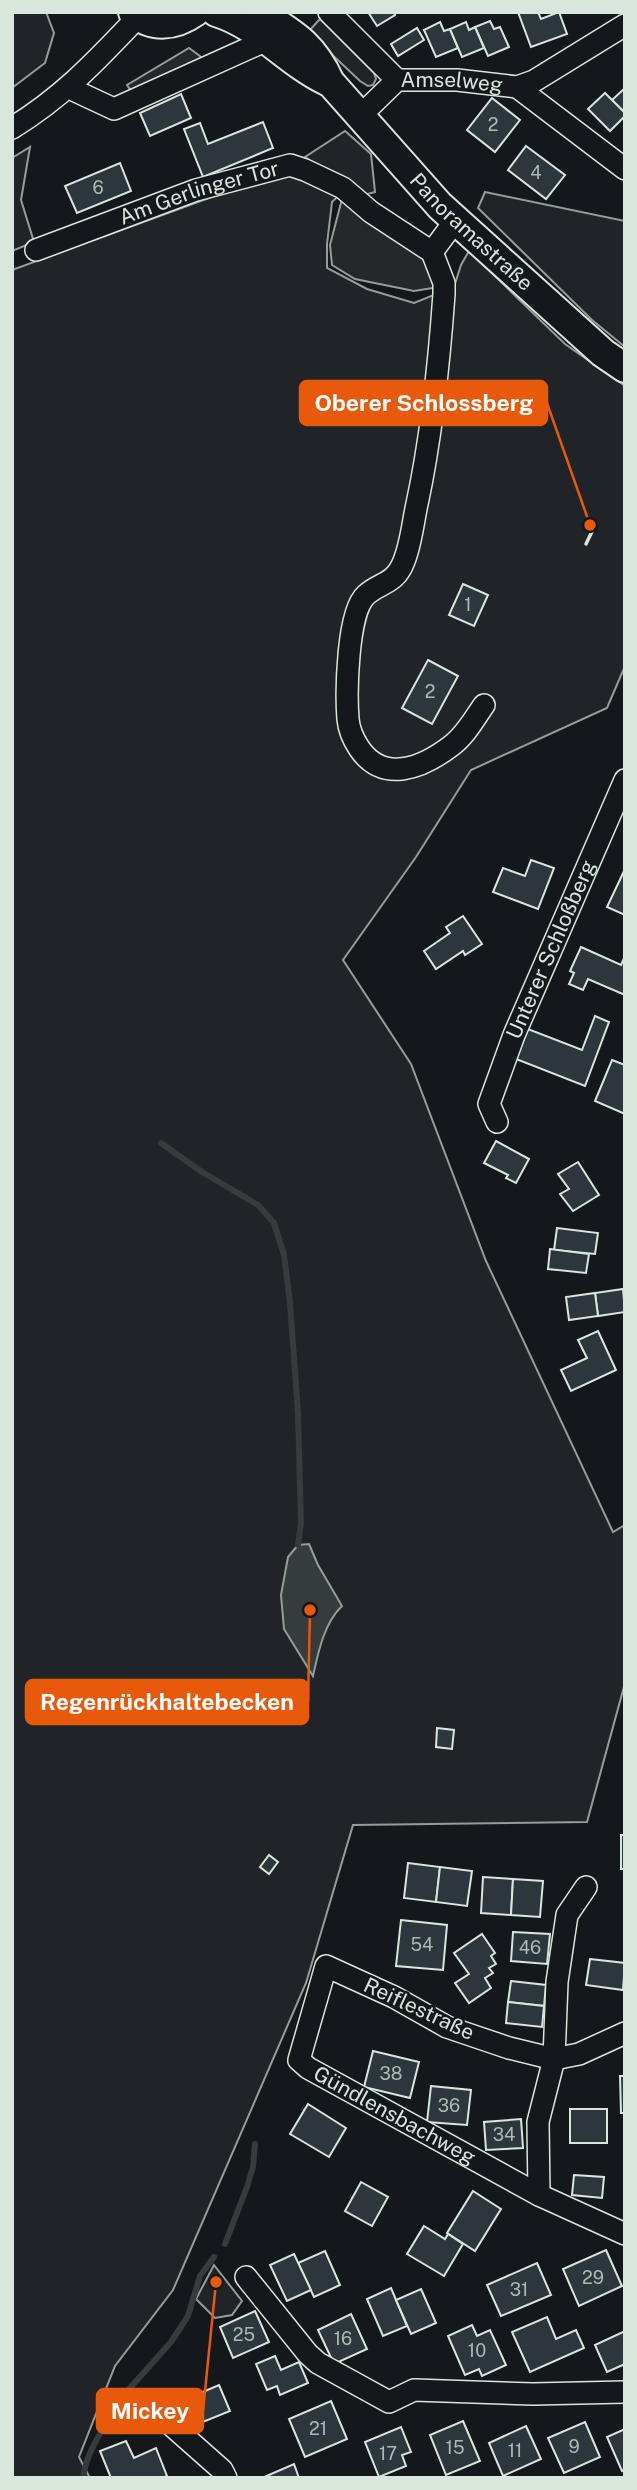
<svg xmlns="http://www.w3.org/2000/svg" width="637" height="2490" font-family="'Public Sans',sans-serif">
<rect width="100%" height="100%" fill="#14181c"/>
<g fill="#202428" stroke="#939e99" stroke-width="2">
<polygon points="12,12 46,12 54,33 45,63 12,88"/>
<polygon points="320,19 374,73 376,79 373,85 368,86 360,81 308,32"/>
<polygon points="345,131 371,154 375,192 364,195 349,186 332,202 327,244 327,268 367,289 414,303 454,287 461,265 469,251 565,344 625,386 625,666 607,708 471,770 416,857 343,960 411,1064 486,1261 613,1532 625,1525 625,1683 587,1822 353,1825 306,1983 173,2290 115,2366 79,2457 90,2478 12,2478 12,270 261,179 320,168 305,157"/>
<polygon points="30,147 21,200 34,242 12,251 12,158"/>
<polygon points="485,192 625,221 625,347 592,320 478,208"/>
<polygon points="214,2265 242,2301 232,2315 215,2318 196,2299"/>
</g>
<g fill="#24282b" stroke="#939e99" stroke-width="2">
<polygon points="189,48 204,59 134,95 127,85"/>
<polygon points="343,195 417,237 439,287 414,291 355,279 332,265 330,245"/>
</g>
<path fill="#363b3e" stroke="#939e99" stroke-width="2" d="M309,1544l9,21 24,41c-18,17 -24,47 -29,70l-29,-47 -3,-34 7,-38 10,-12z"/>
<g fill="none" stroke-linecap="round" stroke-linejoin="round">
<g stroke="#363b3e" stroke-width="6">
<polyline points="161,1143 202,1172 258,1205 274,1223 284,1255 290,1303 298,1413 301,1523 298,1545"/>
<polyline points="225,2244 247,2187 253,2167 255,2144"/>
<polyline points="130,2388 171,2342 188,2316 200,2276 214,2257"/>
<path d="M83,2478c3,-28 25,-56 39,-79"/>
</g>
</g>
<g fill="#2c363c" stroke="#d8e6dc" stroke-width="2">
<polygon points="368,12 394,12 395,15 377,26"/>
<polygon points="518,12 538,12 541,19 559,12 567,34 531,47"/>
<polygon points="490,21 494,29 500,27 509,47 488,56 475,27"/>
<polygon points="440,22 444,31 450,29 458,48 436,57 424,30"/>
<polygon points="466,22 469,30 475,27 484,48 462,57 450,29"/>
<polygon points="417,28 424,40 398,56 391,44"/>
<polygon points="625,88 625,113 612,100"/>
<polygon points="605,93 625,113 625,116 610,131 588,109"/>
<polygon points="181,94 191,118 150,136 140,113"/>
<polygon points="492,98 520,120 495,152 467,130"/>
<polygon points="263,122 273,148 203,177 184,129 200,123 208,144"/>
<polygon points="526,146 565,175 546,199 508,170"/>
<polygon points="120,163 131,191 77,213 65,186"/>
<polygon points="463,584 488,595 474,626 449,615"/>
<polygon points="428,660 458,676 432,724 402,708"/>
<polygon points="531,860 554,868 538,909 493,892 503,868 525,876"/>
<polygon points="625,869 625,915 607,907"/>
<polygon points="463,916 482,944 465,955 463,951 436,969 424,951 450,933 446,927"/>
<polygon points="581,947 621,965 625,956 625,995 588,979 583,990 569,984 574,973 570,971"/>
<polygon points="595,1016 609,1022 585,1086 516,1059 528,1029 582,1050"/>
<polygon points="612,1060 625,1065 625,1114 595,1101"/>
<polygon points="496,1141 529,1159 516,1183 506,1178 508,1175 484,1163"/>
<polygon points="578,1162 599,1195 573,1211 560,1194 569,1189 558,1174"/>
<polygon points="557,1228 598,1233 595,1254 554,1250"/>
<polygon points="550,1249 589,1254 586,1273 548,1269"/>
<polygon points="623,1289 625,1312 598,1316 595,1293"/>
<polygon points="595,1293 598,1316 569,1320 566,1297"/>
<polygon points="598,1331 616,1370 571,1391 561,1370 587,1358 578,1340"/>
<polygon points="437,1728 454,1730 452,1749 436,1747"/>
<rect x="621" y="1835" width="4" height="34"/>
<polygon points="269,1855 278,1862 269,1874 260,1867"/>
<polygon points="408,1863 440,1867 436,1902 404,1898"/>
<polygon points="440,1867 472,1871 467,1906 436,1902"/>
<polygon points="483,1877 513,1879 511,1915 481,1913"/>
<polygon points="513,1879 543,1881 540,1917 511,1915"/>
<polygon points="401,1920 447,1925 443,1970 396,1966"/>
<polygon points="513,1932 550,1934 547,1964 511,1961"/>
<polygon points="482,1934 495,1953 491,1956 496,1964 489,1968 493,1973 485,1978 491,1988 469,2003 455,1983 469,1974 454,1953"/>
<polygon points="590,1959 625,1963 623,1990 586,1985"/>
<polygon points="511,1981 546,1985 544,2006 508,2002"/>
<polygon points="508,2002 544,2006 542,2027 506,2023"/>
<polygon points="373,2051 419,2062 410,2098 364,2087"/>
<polygon points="620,2076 625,2076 625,2113 621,2113"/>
<polygon points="431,2086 471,2090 467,2125 427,2122"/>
<polygon points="308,2104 346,2128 329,2157 290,2134"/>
<rect x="570" y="2109" width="37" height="34"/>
<polygon points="521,2119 523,2148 486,2150 484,2122"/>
<polygon points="574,2175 604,2177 602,2198 572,2195"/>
<polygon points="361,2182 388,2197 372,2226 345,2211"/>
<polygon points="473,2191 501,2209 475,2251 447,2233"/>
<polygon points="424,2226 445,2239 448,2234 463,2244 444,2276 407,2254"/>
<polygon points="606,2250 622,2286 579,2306 563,2269"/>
<polygon points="325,2251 340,2285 314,2297 298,2263"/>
<polygon points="294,2254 311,2290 287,2301 270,2265"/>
<polygon points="537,2263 551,2295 501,2316 487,2285"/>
<polygon points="391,2288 407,2326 383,2336 367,2299"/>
<polygon points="421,2289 436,2323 411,2334 396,2300"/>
<polygon points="255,2311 269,2342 233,2358 220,2327"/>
<polygon points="351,2314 367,2349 334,2364 318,2330"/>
<polygon points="547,2317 556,2339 576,2330 584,2348 530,2372 512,2332"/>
<polygon points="472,2325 477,2336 490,2330 506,2365 482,2376 479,2369 465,2375 448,2336"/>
<polygon points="625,2331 625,2364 607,2372 595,2345"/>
<polygon points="275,2356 281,2370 299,2362 308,2383 280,2395 277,2386 267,2390 256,2364"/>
<polygon points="219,2385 230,2411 188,2428 177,2403"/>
<polygon points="331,2401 347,2439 305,2457 289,2419"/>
<polygon points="463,2421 480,2461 446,2475 430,2435"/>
<polygon points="585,2422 600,2457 564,2473 548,2438"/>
<polygon points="526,2426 541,2459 503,2476 489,2443"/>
<polygon points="401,2427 411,2452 402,2455 406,2466 379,2477 365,2442"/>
<polygon points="625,2429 625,2469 622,2471 607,2437"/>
<polygon points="126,2441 134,2458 156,2448 167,2476 163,2478 111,2478 100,2451"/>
<polygon points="294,2464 299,2478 262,2478"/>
</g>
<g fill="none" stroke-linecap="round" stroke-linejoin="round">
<g stroke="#d8e6dc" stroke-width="24">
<g id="minor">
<polyline points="329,12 397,80"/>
<polyline points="517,87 625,169"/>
<polyline points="69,88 114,109 267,40"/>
<path id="s1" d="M361,115l36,-35h60l60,7 17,-6 91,-56"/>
<path d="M12,128c52,-32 85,-68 126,-111"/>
<path id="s2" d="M36,250l160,-60 94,-25 15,5 38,18 28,24 61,40 23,-31"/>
<path d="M432,252l12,31v11c-5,71 -12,140 -27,210 -4,18 -6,40 -13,57 -9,24 -24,21 -38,34 -19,17 -20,98 -18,124 1,11 5,20 11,29 24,36 63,20 92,-2 14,-10 23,-27 33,-41"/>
<path id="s3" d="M497,1122l-8,-18 25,-69 111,-255"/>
<path id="s4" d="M625,2033l-46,21 -25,5 -45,-11 -62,-21 -53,-30 -68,-31 -27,94 9,8 231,127 86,39"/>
<polyline points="539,2195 538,2122 554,2059 557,1982 567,1915 586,1887"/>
<polyline points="246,2277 308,2354 318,2363 389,2402 414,2390 533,2394 625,2392"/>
<polyline points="170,2424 222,2470 226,2478"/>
</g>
</g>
<g stroke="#d8e6dc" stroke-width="32">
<g id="major">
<path d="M133,12c20,17 42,14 62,0"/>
<path d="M216,12c43,13 71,50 111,69"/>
<path id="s5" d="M259,12c34,22 53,31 71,70l110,124 163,147 22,15"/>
</g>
</g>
<use href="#minor" stroke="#14181c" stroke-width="21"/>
<use href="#major" stroke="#14181c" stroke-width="28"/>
<polyline stroke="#d8e6dc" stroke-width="3.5" points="586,544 596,523"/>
</g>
<g text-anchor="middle" stroke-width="5" stroke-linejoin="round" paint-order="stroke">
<g font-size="18" fill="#adbab4">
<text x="493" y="131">2</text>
<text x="536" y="179">4</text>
<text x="98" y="194">6</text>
<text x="468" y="611">1</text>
<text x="430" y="698">2</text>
<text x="422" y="1951">54</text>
<text x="530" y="1954">46</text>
<text x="391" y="2080">38</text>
<text x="449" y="2112">36</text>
<text x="504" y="2141">34</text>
<text x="593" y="2284">29</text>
<text x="519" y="2296">31</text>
<text x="244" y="2341">25</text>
<text x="343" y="2345">16</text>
<text x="477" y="2357">10</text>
<text x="318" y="2435">21</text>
<text x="574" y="2453">9</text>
<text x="455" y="2454">15</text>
<text x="515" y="2457">11</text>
<text x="388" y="2460">17</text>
</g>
<g font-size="21" fill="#d8e6dc" stroke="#14181c">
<text dy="7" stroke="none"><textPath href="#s1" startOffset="105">Amselweg</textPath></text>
<text dy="7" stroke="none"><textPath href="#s2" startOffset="173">Am Gerlinger Tor</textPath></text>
<text dy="7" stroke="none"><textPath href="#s5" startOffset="308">Panoramastraße</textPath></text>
<text dy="7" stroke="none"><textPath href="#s3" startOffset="186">Unterer Schloßberg</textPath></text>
<text transform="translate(419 2009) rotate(25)" y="7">Reiflestraße</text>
<text dy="7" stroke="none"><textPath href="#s4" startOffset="532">Gündlensbachweg</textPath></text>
</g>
</g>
<path fill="none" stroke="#e8590c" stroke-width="2.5" d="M590 525L547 403M310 1610L308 1702M216 2282L203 2411"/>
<g fill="#e8590c" stroke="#14181c" stroke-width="2.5">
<circle cx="590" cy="525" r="7"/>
<circle cx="310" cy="1610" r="7"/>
<circle cx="216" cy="2282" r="7"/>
</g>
<g fill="#e8590c" stroke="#e8590c" stroke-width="2.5">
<rect x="300" y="381" width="247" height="44" rx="7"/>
<rect x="26" y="1680" width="282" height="44" rx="7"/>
<rect x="97" y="2389" width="106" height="44" rx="7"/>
</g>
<g font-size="23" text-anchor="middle" font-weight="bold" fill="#fff">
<text x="424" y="411">Oberer Schlossberg</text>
<text x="167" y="1710">Regenrückhaltebecken</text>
<text x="150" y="2419">Mickey</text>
</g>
<rect width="637" height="2490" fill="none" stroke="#d8e6dc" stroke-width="28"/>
</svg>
